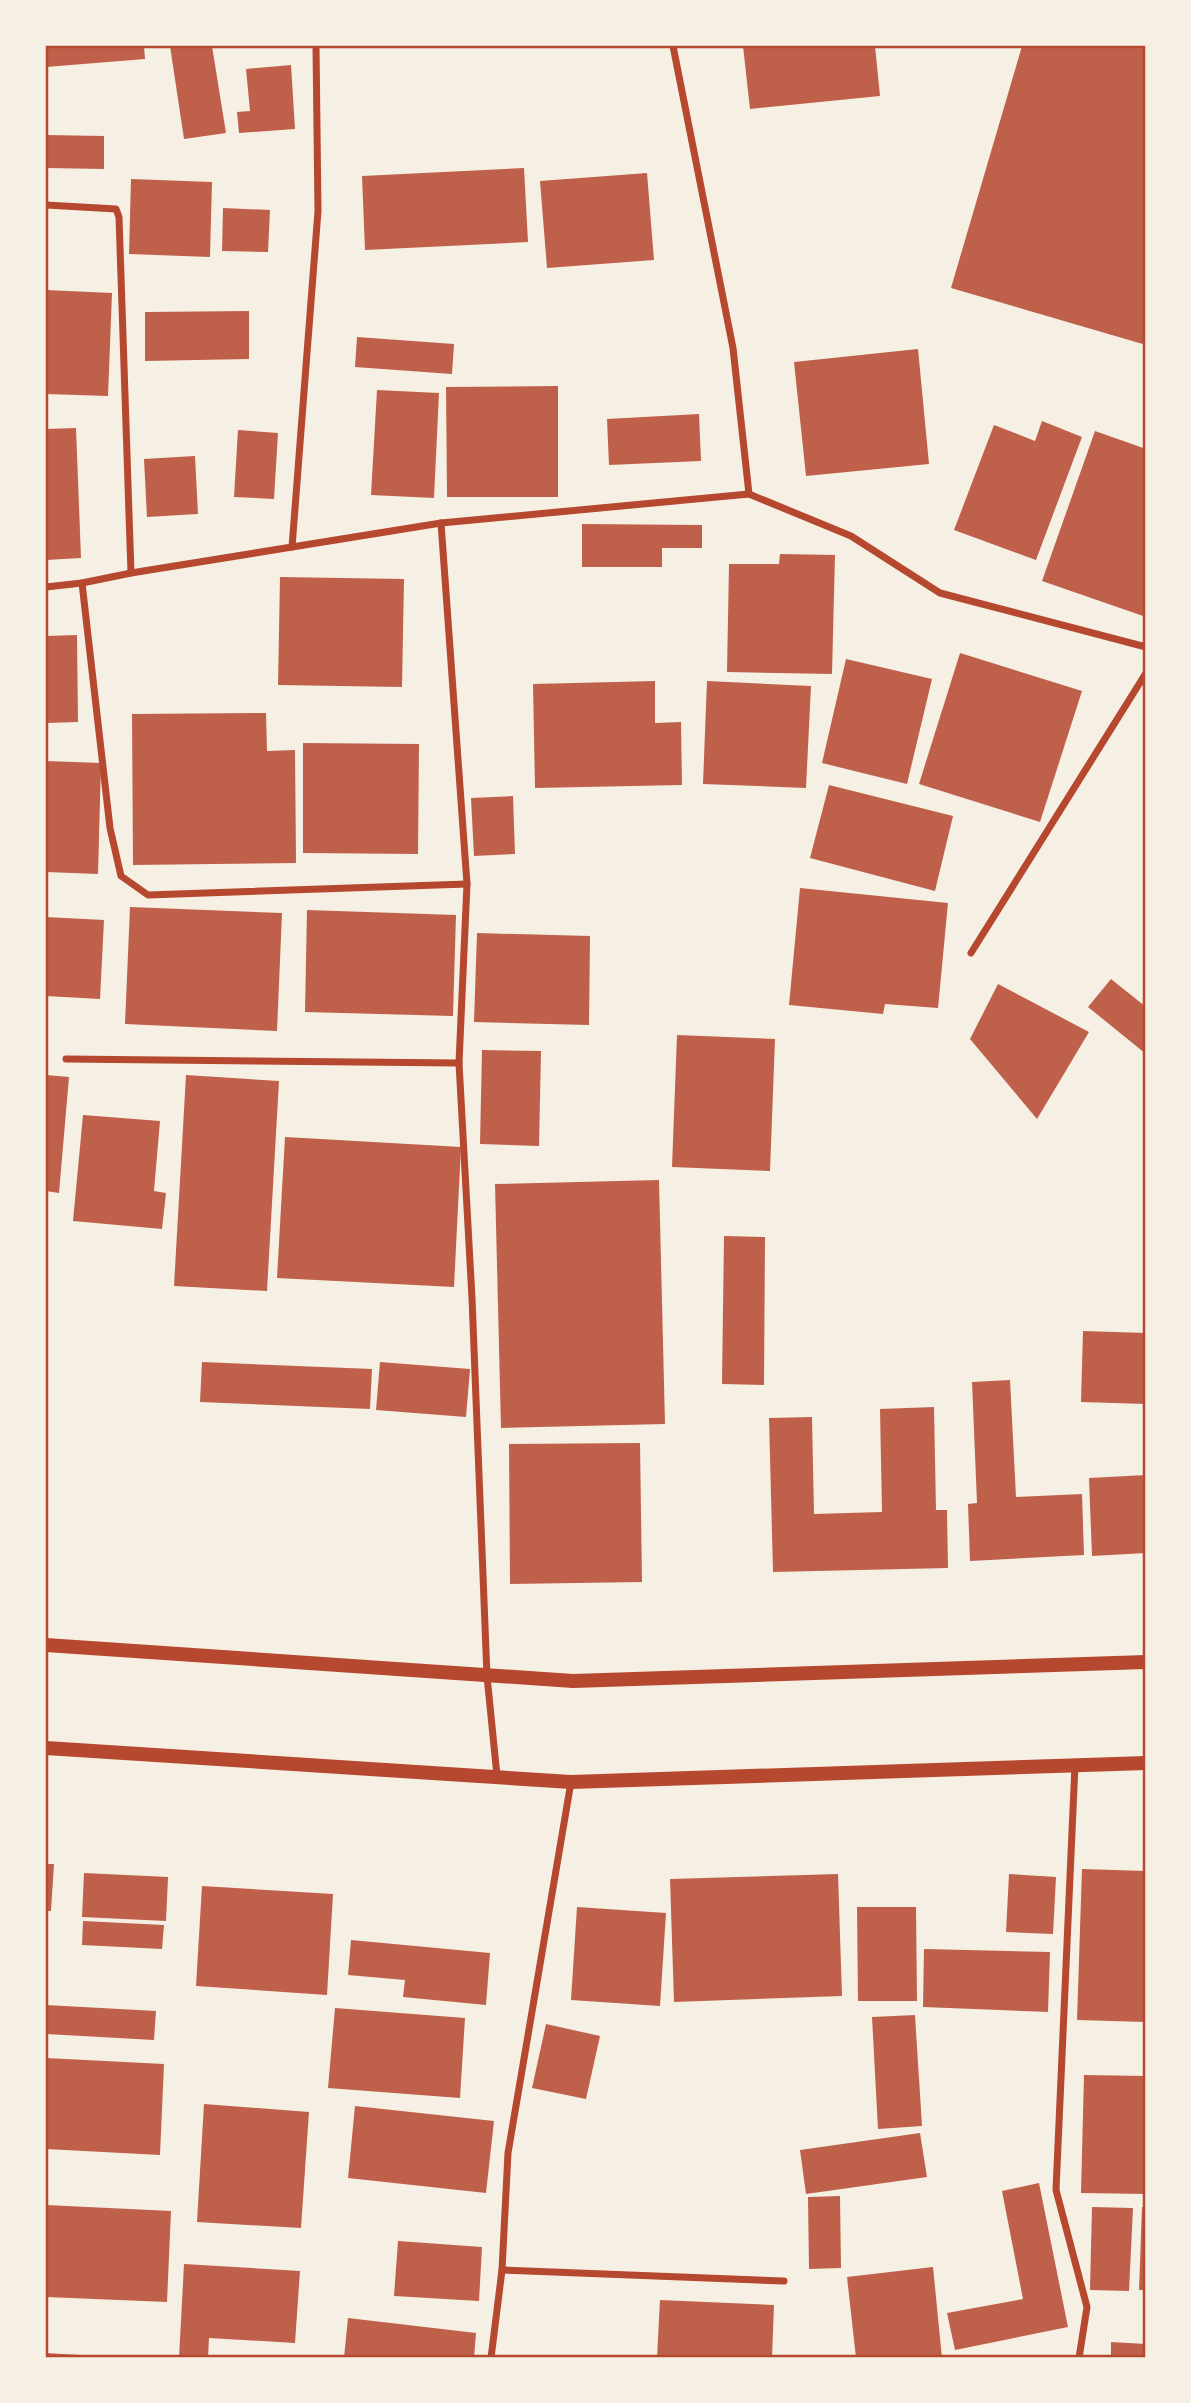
<svg xmlns="http://www.w3.org/2000/svg" width="1191" height="2403" font-family="Poppins,sans-serif">
<rect width="100%" height="100%" fill="#f6efe4"/>
<g fill="#bf614a">
<polygon points="46,46 144,46 145,59 46,67"/>
<polygon points="170,46 212,46 226,133 184,139"/>
<polygon points="743,46 875,46 880,96 750,109"/>
<polygon points="1022,46 1146,46 1146,345 951,288"/>
<polygon points="291,65 295,129 239,133 237,112 250,111 246,69"/>
<polygon points="46,135 104,136 104,169 46,168"/>
<polygon points="524,168 528,242 365,250 362,176"/>
<polygon points="647,173 654,260 547,268 540,181"/>
<polygon points="131,179 212,182 210,257 129,254"/>
<polygon points="223,208 270,210 268,252 222,251"/>
<polygon points="46,290 112,293 108,396 46,394"/>
<polygon points="249,311 249,359 145,361 145,312"/>
<polygon points="357,337 454,344 452,374 355,367"/>
<polygon points="918,349 929,464 806,476 794,362"/>
<polygon points="558,386 558,497 447,497 446,387"/>
<polygon points="377,390 439,393 434,498 371,495"/>
<polygon points="699,414 701,461 609,465 607,419"/>
<polygon points="1042,421 1082,437 1036,560 954,530 994,425 1035,441"/>
<polygon points="76,428 81,558 46,560 46,429"/>
<polygon points="238,430 278,433 274,499 234,497"/>
<polygon points="1095,431 1146,449 1146,617 1042,581"/>
<polygon points="195,456 198,514 147,517 144,459"/>
<polygon points="582,524 702,525 702,548 662,548 662,567 582,567"/>
<polygon points="780,554 835,555 832,674 727,672 729,564 779,564"/>
<polygon points="280,577 404,579 402,687 278,685"/>
<polygon points="77,635 78,722 46,723 46,636"/>
<polygon points="960,653 1082,691 1040,822 919,784"/>
<polygon points="846,659 932,679 907,784 822,763"/>
<polygon points="655,681 655,723 681,722 682,785 535,788 533,684"/>
<polygon points="707,681 811,686 806,788 703,784"/>
<polygon points="266,713 267,751 295,750 296,863 133,865 132,714"/>
<polygon points="303,743 419,744 418,854 303,853"/>
<polygon points="46,761 101,763 98,874 46,872"/>
<polygon points="829,785 953,816 935,891 810,858"/>
<polygon points="513,796 515,854 474,856 471,798"/>
<polygon points="800,888 948,903 938,1008 885,1004 883,1014 789,1005"/>
<polygon points="130,907 282,913 277,1031 125,1024"/>
<polygon points="307,910 456,915 453,1016 305,1012"/>
<polygon points="46,917 104,920 100,999 46,996"/>
<polygon points="477,933 590,936 589,1025 474,1022"/>
<polygon points="1111,979 1146,1007 1146,1054 1088,1007"/>
<polygon points="998,984 1089,1032 1037,1119 970,1039"/>
<polygon points="677,1035 775,1039 770,1171 672,1167"/>
<polygon points="482,1050 541,1051 539,1146 480,1144"/>
<polygon points="46,1075 69,1077 59,1193 46,1191"/>
<polygon points="186,1075 279,1081 267,1291 174,1286"/>
<polygon points="83,1115 160,1121 154,1191 166,1193 162,1229 73,1221"/>
<polygon points="285,1137 461,1147 454,1287 277,1278"/>
<polygon points="659,1180 665,1424 501,1428 495,1184"/>
<polygon points="724,1236 765,1237 764,1385 722,1384"/>
<polygon points="1083,1331 1146,1333 1146,1404 1081,1402"/>
<polygon points="202,1362 372,1369 370,1409 200,1402"/>
<polygon points="380,1362 470,1369 466,1417 376,1410"/>
<polygon points="1010,1380 1016,1497 1082,1494 1084,1555 970,1561 968,1504 977,1503 972,1382"/>
<polygon points="934,1407 936,1510 947,1510 948,1568 773,1572 769,1418 812,1417 814,1514 882,1512 880,1409"/>
<polygon points="640,1443 642,1582 510,1584 509,1444"/>
<polygon points="1146,1475 1146,1553 1092,1556 1089,1478"/>
<polygon points="46,1864 54,1864 51,1911 46,1911"/>
<polygon points="1082,1869 1146,1871 1146,2022 1077,2020"/>
<polygon points="84,1873 168,1877 166,1921 82,1917"/>
<polygon points="838,1874 842,1996 674,2002 670,1879"/>
<polygon points="1009,1874 1056,1877 1053,1934 1006,1932"/>
<polygon points="202,1886 333,1894 327,1995 196,1986"/>
<polygon points="577,1907 666,1913 660,2006 571,2000"/>
<polygon points="857,1907 916,1907 917,2001 858,2001"/>
<polygon points="83,1921 164,1925 162,1949 82,1945"/>
<polygon points="351,1940 490,1953 486,2005 403,1997 405,1980 348,1975"/>
<polygon points="924,1949 1050,1952 1048,2012 923,2007"/>
<polygon points="46,2005 156,2011 154,2040 46,2034"/>
<polygon points="335,2008 465,2018 460,2098 328,2088"/>
<polygon points="915,2015 922,2126 878,2129 872,2017"/>
<polygon points="546,2024 600,2036 586,2099 532,2088"/>
<polygon points="46,2058 164,2064 160,2155 46,2149"/>
<polygon points="1084,2075 1146,2076 1146,2194 1081,2193"/>
<polygon points="204,2104 309,2112 301,2228 197,2222"/>
<polygon points="355,2106 494,2121 486,2193 348,2178"/>
<polygon points="920,2133 927,2177 806,2194 800,2150"/>
<polygon points="1039,2183 1068,2327 955,2350 947,2313 1023,2299 1002,2191"/>
<polygon points="840,2196 841,2268 809,2269 808,2197"/>
<polygon points="46,2205 171,2211 167,2302 46,2297"/>
<polygon points="1092,2207 1133,2208 1129,2291 1090,2290"/>
<polygon points="1142,2207 1146,2207 1146,2290 1139,2290"/>
<polygon points="398,2241 482,2247 479,2301 394,2296"/>
<polygon points="184,2264 300,2271 295,2343 209,2338 208,2358 179,2358"/>
<polygon points="933,2267 942,2358 856,2358 847,2277"/>
<polygon points="660,2300 774,2305 772,2358 657,2358"/>
<polygon points="348,2318 476,2333 474,2358 344,2358"/>
<polygon points="1111,2342 1146,2344 1146,2358 1111,2358"/>
<polygon points="46,2353 80,2355 80,2358 46,2358"/>
</g>
<g fill="none" stroke-linecap="round" stroke-linejoin="round">
<g stroke="#b5482f" stroke-width="7">
<polyline points="673,46 733,348 749,494"/>
<polyline points="46,205 116,209 119,217 131,573"/>
<polyline points="441,523 467,884 459,1063 472,1298 487,1676 497,1776"/>
<polyline points="292,547 318,211 316,46"/>
<polyline points="82,583 110,828 121,876 148,895 467,884"/>
<polyline points="46,587 82,583 131,573 441,523 749,494 851,536 940,593 1146,647"/>
<polyline points="971,953 1146,673"/>
<polyline points="66,1059 459,1063"/>
<polyline points="1075,1765 1056,2190 1087,2307 1079,2358"/>
<polyline points="502,2270 784,2281"/>
<polyline points="491,2358 502,2270 508,2153 571,1782"/>
</g>
<g stroke="#b5482f" stroke-width="14">
<polyline points="46,1645 573,1681 1146,1662"/>
<polyline points="46,1748 571,1782 1146,1763"/>
</g>
</g>
<rect width="1191" height="2403" fill="none" stroke="#f6efe4" stroke-width="94"/>
<rect x="47" y="47" width="1097" height="2309" fill="none" stroke="#b5482f" stroke-width="2.5"/>
</svg>
